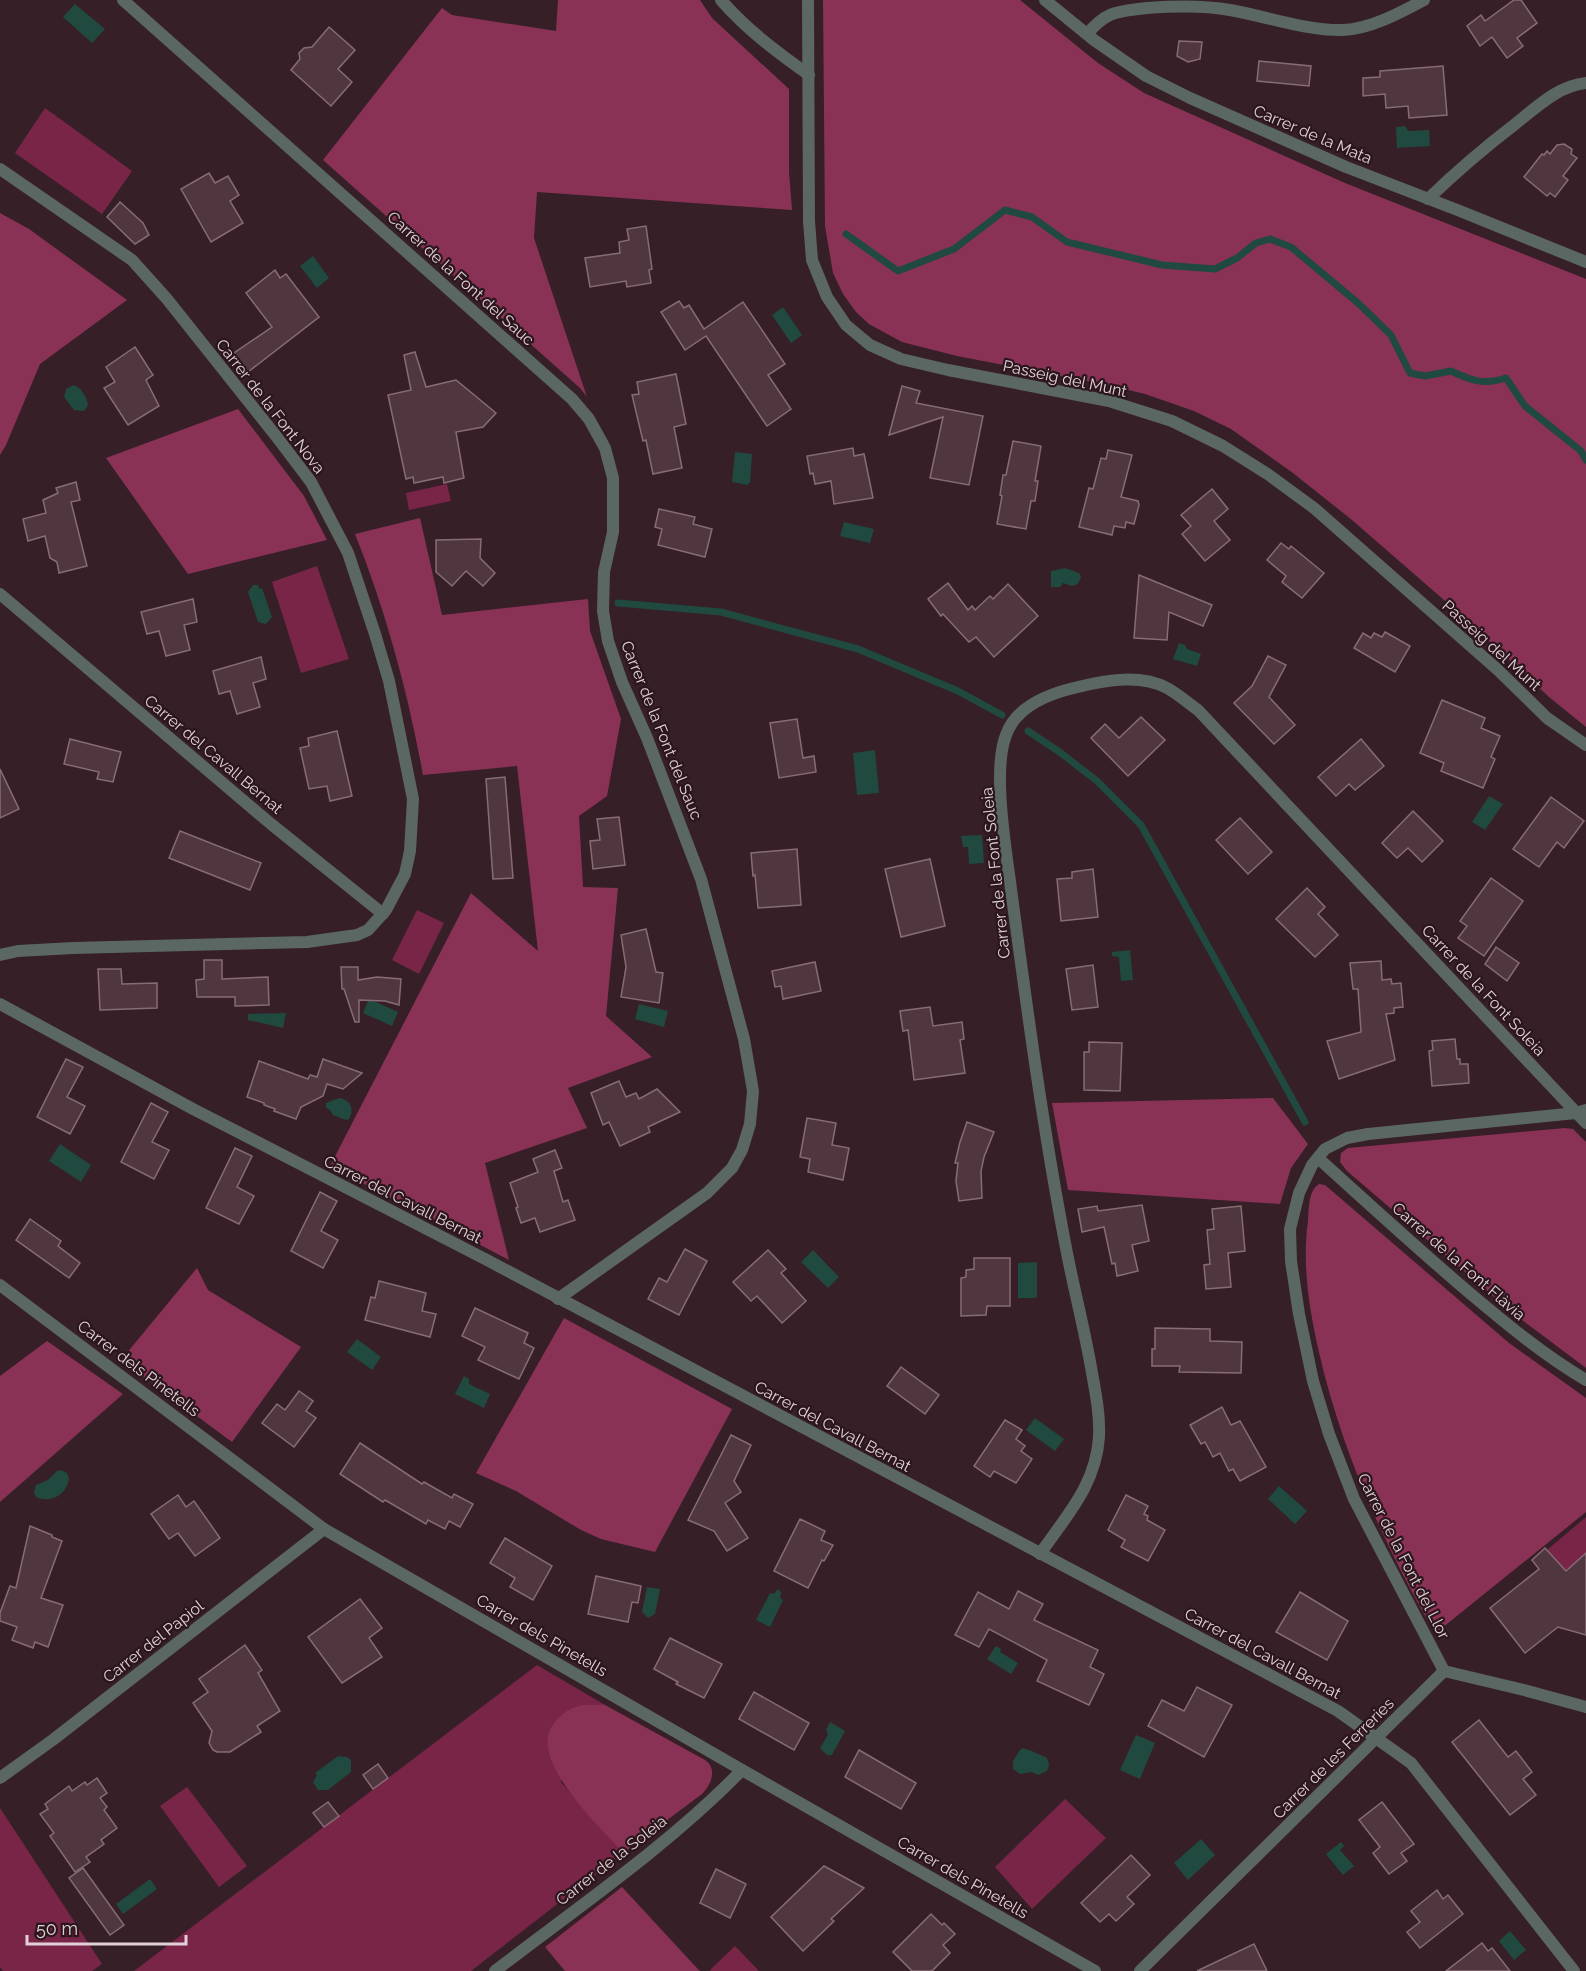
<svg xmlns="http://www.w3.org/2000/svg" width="1586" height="1971" font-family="Raleway,sans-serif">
<rect width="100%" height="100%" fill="#361f27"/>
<g fill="#792548">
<polygon points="45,108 132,171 102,214 15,153"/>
<polygon points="447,484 451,501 409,510 406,493"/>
<polygon points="317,566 349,659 301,673 272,582"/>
<polygon points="417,910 444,923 419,974 392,960"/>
<polygon points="1586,1517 1586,1553 1566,1570 1547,1550"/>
<polygon points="537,1665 605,1705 582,1705 561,1782 623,1853 471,1971 134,1971"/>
<polygon points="187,1787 247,1866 219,1887 160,1806"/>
<polygon points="1065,1799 1106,1838 1032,1909 995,1867"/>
<polygon points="0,1808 102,1964 92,1971 3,1971 0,1967"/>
<polygon points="735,1946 759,1971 711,1971 710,1970"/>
</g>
<g fill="#8a3255">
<polygon points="558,0 700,0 712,18 789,89 789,172 792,210 537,192 534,238 587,397 580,388 323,160 442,8 452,15 556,31"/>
<polygon points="823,0 1020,0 1098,63 1144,93 1345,183 1586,279 1586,727 1549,697 1467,620 1352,520 1293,473 1231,429 1194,411 1145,394 1108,385 957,356 902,342 869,324 856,312 843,294 833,273 825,226"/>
<polygon points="0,213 29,229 127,300 40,364 6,445 0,455"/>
<polygon points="238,409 304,496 327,540 188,574 106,458"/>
<path d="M420,518l22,97 146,-16 2,32 31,88 -14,77 -28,20 4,71 35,1 -12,128 46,41 -84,31 19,40 -102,35 24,97 -179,-94 141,-273 67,58 -21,-185 -94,9c-15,-82 -37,-164 -68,-241z"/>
<polygon points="1273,1098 1308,1144 1291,1168 1280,1204 1068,1190 1052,1103"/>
<polygon points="1565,1128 1573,1129 1586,1142 1586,1368 1514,1314 1347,1171 1340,1162 1341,1153 1348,1148"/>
<path d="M1319,1184l6,1 184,158 77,55v114l-149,120 -8,-9c-49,-87 -89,-177 -111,-275 -9,-41 -16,-84 -10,-127 1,-12 0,-30 11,-37z"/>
<polygon points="197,1268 208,1290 301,1347 232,1442 121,1360"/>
<polygon points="564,1318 732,1409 655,1552 601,1539 581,1530 516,1491 476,1473"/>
<polygon points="47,1341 123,1394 0,1502 0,1376"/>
<path d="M582,1705h23l100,55c13,9 6,25 -3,34l-79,59c-22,-26 -101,-97 -67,-132 9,-10 14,-13 26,-16z"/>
<polygon points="622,1887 695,1966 700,1971 565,1971 545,1947"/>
</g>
<g fill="#20493f">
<polygon points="75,4 105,29 92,43 63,17"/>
<polygon points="1405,126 1408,131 1429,130 1430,146 1397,148 1396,127"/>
<polygon points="313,256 329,278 317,288 300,266"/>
<polygon points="783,307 802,335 791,343 772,315"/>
<path d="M73,385c8,2 14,12 15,20l-4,6 -10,-1 -10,-13 2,-8z"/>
<polygon points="735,452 752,454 750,482 747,485 732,482"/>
<polygon points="844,522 874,529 870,543 840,536"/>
<polygon points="1065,568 1079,573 1081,577 1078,584 1072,586 1063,583 1060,587 1051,587 1051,571"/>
<polygon points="253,585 258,585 260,589 262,588 272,617 266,624 258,622 248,592"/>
<polygon points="1179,643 1185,645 1187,649 1201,654 1197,666 1173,659"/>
<polygon points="875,750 879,793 857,795 853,753"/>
<polygon points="1489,796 1503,804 1485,830 1472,822"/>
<polygon points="982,835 984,863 969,864 968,847 963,847 961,836"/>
<polygon points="1130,950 1133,980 1121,981 1119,957 1112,956 1112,952"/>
<polygon points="369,999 398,1012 392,1026 363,1013"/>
<polygon points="639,1004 668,1011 664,1027 635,1019"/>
<polygon points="286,1013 283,1028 248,1020 248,1014"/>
<path d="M339,1098c11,2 16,10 10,21l-3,1 -13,-5 -3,-5 -4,-2v-5z"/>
<polygon points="60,1144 91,1165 81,1182 49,1161"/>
<polygon points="813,1250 839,1277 828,1288 801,1262"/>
<polygon points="1037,1262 1037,1297 1035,1298 1018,1298 1018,1263"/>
<polygon points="357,1339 381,1357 372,1370 347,1352"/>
<polygon points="464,1376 469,1379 469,1384 490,1394 484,1408 455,1394"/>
<polygon points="1035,1418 1064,1439 1055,1451 1026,1430"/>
<path d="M61,1470l6,3 2,5c-2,16 -17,26 -33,19l-2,-5 2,-7 12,-5 9,-9z"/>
<polygon points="1279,1486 1307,1511 1295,1524 1268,1499"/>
<polygon points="647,1587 660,1589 655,1614 648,1618 642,1612"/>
<polygon points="778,1589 781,1592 780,1598 783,1600 770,1627 756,1620 770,1593 774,1594"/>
<polygon points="996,1646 1001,1649 1000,1652 1018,1663 1011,1674 987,1659"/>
<polygon points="830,1722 845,1731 832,1755 827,1755 820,1748 828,1735 826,1730"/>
<polygon points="1136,1735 1155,1743 1140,1779 1120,1770"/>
<path d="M1023,1748c4,1 21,8 24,10l2,7 -2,6 -9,4 -6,-3 -12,2 -7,-5v-8l7,-11z"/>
<polygon points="338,1756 347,1757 351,1760 351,1772 328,1790 318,1790 313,1782 317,1775 315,1773"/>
<polygon points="1201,1839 1215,1855 1188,1880 1174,1863"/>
<polygon points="1341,1842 1344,1846 1340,1850 1354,1866 1343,1875 1326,1854"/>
<polygon points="150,1879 157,1889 123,1914 116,1904"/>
<polygon points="1510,1931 1526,1950 1514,1960 1499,1941"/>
</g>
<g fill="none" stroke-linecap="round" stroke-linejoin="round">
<g stroke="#20493f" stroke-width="7">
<path d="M846,234l52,37 56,-22 51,-39 27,7 35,25 95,23 53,4 22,-11 19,-15 14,-4 21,8 67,56 33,32 19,38 15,3 26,-5c21,10 33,14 55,7l19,28 56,45 5,9"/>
<polyline points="618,603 721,612 858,649 958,691 1002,715"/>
<polyline points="1028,731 1061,753 1097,781 1141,825 1305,1122"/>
</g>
</g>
<g fill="#50373f" stroke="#886c75" stroke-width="1.5">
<polygon points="1514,0 1521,0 1537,23 1517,38 1523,46 1507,58 1492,37 1480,46 1467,26 1481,15 1485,21"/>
<polygon points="329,27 355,50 338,69 352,82 331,106 291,70 300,59 299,53 304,48 312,47"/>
<polygon points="1179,41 1202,42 1200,59 1188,62 1177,56"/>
<polygon points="1259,61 1311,66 1309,86 1257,81"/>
<polygon points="1443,66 1447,115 1409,118 1408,106 1386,108 1385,94 1363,96 1363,78 1380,77 1380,71"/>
<polygon points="1564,144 1572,149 1571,154 1577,158 1563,176 1568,180 1555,197 1550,193 1547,196 1524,177 1542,154 1544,155 1547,151 1550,154 1557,145"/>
<polygon points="209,173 215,183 228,176 239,195 230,201 243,223 211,242 181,189"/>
<polygon points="120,202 143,223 149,235 135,244 107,217"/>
<polygon points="646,226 652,269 649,270 651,283 627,287 626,281 590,287 585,258 620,253 619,242 629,240 627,229"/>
<polygon points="275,270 280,278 286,274 319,317 248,372 234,353 272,327 246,293"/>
<polygon points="679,301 684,308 689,305 704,329 743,302 785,364 768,375 791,409 767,426 706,336 685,350 661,312"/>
<polygon points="135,347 153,375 146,380 159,406 128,425 104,388 115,382 106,367"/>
<polygon points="415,352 426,387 456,380 496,413 483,427 456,432 464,478 444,483 443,477 414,483 413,477 406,479 388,395 411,390 404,355"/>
<polygon points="676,374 686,424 674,427 682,468 653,474 646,440 643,441 632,395 639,394 637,382"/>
<polygon points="902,386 920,391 916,403 983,416 969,485 930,478 943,417 889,435"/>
<polygon points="1013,441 1041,446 1035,481 1038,481 1035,501 1031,501 1026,529 997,524 1002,496 1000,495 1003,475 1006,475"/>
<polygon points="853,448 854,456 864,454 873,498 834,504 831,481 815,484 813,473 810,474 807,456"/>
<polygon points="1108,450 1132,455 1121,497 1138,501 1139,505 1134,524 1126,522 1125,528 1114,526 1112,535 1079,527 1089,488 1093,489 1101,458 1106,459"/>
<polygon points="76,482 80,500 71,502 87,566 59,573 57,562 50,558 45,536 28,541 23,519 46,513 43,500 58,493 56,488"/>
<polygon points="1212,489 1228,509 1214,521 1230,540 1205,561 1182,534 1191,526 1181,515"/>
<polygon points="659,509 695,517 693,524 712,529 705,557 658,545 662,529 655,527"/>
<polygon points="481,539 480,558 495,573 483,586 466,571 452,586 436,572 436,540"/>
<polygon points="1281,543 1289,549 1291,546 1324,573 1302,598 1282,582 1286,576 1267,560"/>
<polygon points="1139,575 1212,605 1203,626 1169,612 1167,640 1134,638"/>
<polygon points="948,583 968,610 972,606 975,610 990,596 993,599 1008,584 1038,616 994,657 976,637 969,642 943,614 941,616 928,599"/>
<polygon points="193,599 197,622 184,625 190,650 166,656 159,631 147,634 141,612"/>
<polygon points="1385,632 1410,646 1395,672 1354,648 1363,633 1371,638 1374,633 1382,637"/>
<polygon points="1268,656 1286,665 1269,697 1295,725 1274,744 1234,703 1252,686"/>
<polygon points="261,657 266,679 253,683 260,707 237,714 230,691 219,694 213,671"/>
<polygon points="1442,700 1485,718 1481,728 1500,736 1491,757 1495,759 1483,788 1441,771 1444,763 1420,753"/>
<polygon points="1141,717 1165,740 1128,776 1091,738 1105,724 1119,738"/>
<polygon points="797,719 803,758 814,756 816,772 779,778 770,723"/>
<polygon points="337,731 352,796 330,801 327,786 309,789 300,748 309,746 308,738"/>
<polygon points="70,739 121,752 113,782 97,779 99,772 64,764"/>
<polygon points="1361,739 1384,766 1355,790 1349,784 1336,796 1318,777"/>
<polygon points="0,769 19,809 0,818"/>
<polygon points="505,777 513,878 493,879 486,779"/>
<polygon points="1551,797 1584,821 1564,848 1557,842 1539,867 1513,849"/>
<polygon points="1413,811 1443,841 1422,862 1408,848 1397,858 1382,843"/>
<polygon points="619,817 625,865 593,869 590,841 600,840 597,819"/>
<polygon points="1240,818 1272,852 1248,874 1216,840"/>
<polygon points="180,831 261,863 250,890 169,858"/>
<polygon points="797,849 801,905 758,908 755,875 753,876 751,853"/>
<polygon points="930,859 945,926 901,937 885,869"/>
<polygon points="1093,869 1098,917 1061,921 1057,879 1072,878 1072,872"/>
<polygon points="1491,878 1523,901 1484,956 1458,938 1467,926 1460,921"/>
<polygon points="1307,888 1325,907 1318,914 1338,935 1315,957 1276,919"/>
<polygon points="646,929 656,972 663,973 659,1003 621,997 626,967 621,935"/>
<polygon points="1496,947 1519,963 1507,981 1485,964"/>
<polygon points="204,960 222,960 222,979 268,977 269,1005 235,1006 235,997 197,997 196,980 204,979"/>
<polygon points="1381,961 1382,980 1391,979 1392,984 1401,983 1403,1007 1394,1008 1394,1013 1386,1014 1395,1060 1339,1079 1327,1041 1361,1032 1358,989 1353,989 1350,963"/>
<polygon points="815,962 821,991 783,999 781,986 775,987 772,971"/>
<polygon points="1093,965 1098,1007 1072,1010 1066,969"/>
<polygon points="341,967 358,967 358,980 377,977 401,979 399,1005 385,1001 359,1000 359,1022 355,1022 344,989 342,989"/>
<polygon points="98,969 121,969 122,984 157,983 157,1008 100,1010"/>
<polygon points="930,1007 933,1026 962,1022 964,1039 960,1040 965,1073 914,1080 908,1030 903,1031 900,1011"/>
<polygon points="1455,1039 1457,1059 1460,1059 1460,1064 1468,1064 1469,1083 1432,1086 1429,1051 1433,1050 1432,1041"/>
<polygon points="1089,1042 1122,1043 1120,1091 1084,1090 1084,1052 1089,1052"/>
<polygon points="66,1059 83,1067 67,1097 85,1106 70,1134 37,1117"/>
<polygon points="323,1059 362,1073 343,1089 327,1084 323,1096 301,1107 296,1119 274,1111 275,1109 264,1105 264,1103 247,1097 259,1061 308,1079 310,1075 317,1077"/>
<polygon points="619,1081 626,1097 636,1093 639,1099 657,1089 680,1112 648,1127 650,1132 620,1146 609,1122 603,1125 591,1093"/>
<polygon points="151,1103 168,1112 152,1142 169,1150 154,1179 121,1162"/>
<polygon points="807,1118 836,1123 832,1145 849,1148 843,1180 808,1172 810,1159 800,1157"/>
<polygon points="967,1122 994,1132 984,1157 981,1171 982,1198 959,1201 956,1181 958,1163 955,1163 960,1142"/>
<polygon points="235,1148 252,1156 237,1187 254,1196 239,1224 206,1208"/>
<polygon points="555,1150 562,1168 554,1171 563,1202 568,1200 575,1220 540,1232 535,1218 521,1223 516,1208 518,1207 510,1183 538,1172 533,1159"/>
<polygon points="320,1192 337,1201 321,1231 338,1240 323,1268 291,1251"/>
<polygon points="1142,1205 1149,1241 1132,1245 1138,1271 1117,1276 1115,1263 1112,1264 1104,1227 1082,1232 1078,1209 1097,1206 1098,1211"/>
<polygon points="1241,1206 1245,1251 1228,1253 1231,1287 1206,1289 1204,1265 1210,1264 1207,1230 1214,1229 1212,1209"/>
<polygon points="30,1219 61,1241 58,1246 80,1263 69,1278 16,1240"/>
<polygon points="685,1249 707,1261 679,1315 648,1299 659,1278 667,1282"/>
<polygon points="768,1250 786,1269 781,1273 806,1301 782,1323 757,1296 751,1301 733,1282"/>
<polygon points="974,1258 1010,1258 1010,1306 987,1306 986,1315 961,1316 961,1278 966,1277 966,1270 974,1269"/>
<polygon points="379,1281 426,1293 422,1311 436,1314 430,1337 365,1320 371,1297 375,1298"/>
<polygon points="475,1308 528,1333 524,1343 534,1348 519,1379 478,1360 485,1347 462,1336"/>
<polygon points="1155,1328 1210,1329 1210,1341 1242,1342 1241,1373 1179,1372 1180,1366 1152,1366 1152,1349 1155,1349"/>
<polygon points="901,1367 939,1395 925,1414 887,1386"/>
<polygon points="299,1391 313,1401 306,1411 316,1418 294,1447 262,1423 277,1404 285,1410"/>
<polygon points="1222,1407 1231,1425 1240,1421 1266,1467 1240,1481 1233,1469 1229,1471 1220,1453 1213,1457 1205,1442 1201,1444 1190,1425"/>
<polygon points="1005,1420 1022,1430 1016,1439 1025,1446 1021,1451 1032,1459 1016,1483 994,1471 990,1477 974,1466"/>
<polygon points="731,1435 751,1445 734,1481 741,1492 725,1503 748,1538 727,1551 714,1531 688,1520"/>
<polygon points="360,1443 422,1484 424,1482 452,1498 454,1494 473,1504 460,1527 449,1521 445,1529 428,1520 426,1524 385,1500 383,1502 340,1474"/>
<polygon points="178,1495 186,1507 194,1501 220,1538 195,1556 178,1533 169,1539 151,1514"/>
<polygon points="1126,1495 1148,1506 1144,1514 1148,1516 1147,1520 1165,1530 1148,1561 1121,1547 1125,1540 1108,1530"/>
<polygon points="800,1519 825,1531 821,1540 833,1545 824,1561 822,1560 808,1588 774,1571"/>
<polygon points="30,1526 52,1535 52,1537 62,1541 41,1598 63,1605 48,1647 35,1642 33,1648 12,1640 17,1627 0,1621 0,1613 10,1586 16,1588"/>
<polygon points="505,1538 552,1566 533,1600 510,1587 515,1578 490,1563"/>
<polygon points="1545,1548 1566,1571 1586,1553 1586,1635 1558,1627 1525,1653 1490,1608 1539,1569 1532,1560"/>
<polygon points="596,1576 641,1586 638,1603 632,1602 628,1622 588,1614"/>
<polygon points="1018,1591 1043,1604 1034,1620 1098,1650 1090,1667 1104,1674 1089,1705 1037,1681 1047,1660 989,1629 979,1647 955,1635 978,1592 1009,1609"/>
<polygon points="1300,1592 1348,1621 1327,1660 1276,1632"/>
<polygon points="360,1599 382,1628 369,1638 382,1657 342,1683 308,1637"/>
<polygon points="670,1638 722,1664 704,1698 676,1684 678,1682 654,1669"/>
<polygon points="245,1645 262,1670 258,1673 280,1711 257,1726 261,1732 230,1752 217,1752 213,1750 209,1743 212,1731 193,1703 208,1692 199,1679"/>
<polygon points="1197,1687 1232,1705 1204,1757 1148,1726 1162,1700 1184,1711"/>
<polygon points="754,1692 809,1723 794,1750 739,1719"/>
<polygon points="1479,1720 1508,1757 1516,1751 1532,1772 1523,1779 1536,1795 1510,1815 1452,1742"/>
<polygon points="859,1750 916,1783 901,1809 845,1777"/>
<polygon points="378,1764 388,1778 373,1789 363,1775"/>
<polygon points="97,1778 107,1793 100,1798 107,1807 104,1810 117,1828 101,1840 104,1844 86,1857 90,1862 75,1872 50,1836 54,1833 40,1814 48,1809 45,1804 69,1786 72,1791 85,1782 87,1785"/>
<polygon points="328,1802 339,1816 324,1827 313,1813"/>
<polygon points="1382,1802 1414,1844 1401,1853 1407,1861 1389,1874 1373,1853 1380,1847 1359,1820"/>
<polygon points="1131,1855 1150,1875 1127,1897 1134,1904 1116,1921 1109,1914 1100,1922 1081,1903"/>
<polygon points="824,1866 864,1888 831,1919 834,1921 803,1951 771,1917"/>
<polygon points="83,1868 124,1925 110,1935 69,1878"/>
<polygon points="716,1869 746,1884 730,1918 700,1903"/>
<polygon points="1437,1890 1443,1899 1448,1895 1463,1914 1420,1948 1407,1932 1420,1922 1411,1911"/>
<polygon points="931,1914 942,1925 944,1923 955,1934 943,1945 950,1953 932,1971 912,1971 893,1952"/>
<polygon points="1482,1943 1488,1951 1492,1948 1510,1971 1446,1971"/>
<polygon points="1254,1944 1267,1971 1197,1971"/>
</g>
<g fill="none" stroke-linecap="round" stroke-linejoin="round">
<g stroke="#5a6763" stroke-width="12">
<polyline points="123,0 572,399 589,419 605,448 613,478 613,532 604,572 603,611 608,641 622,682 647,738 701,879 744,1039 753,1091 750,1124 742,1150 732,1168 707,1193 558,1299"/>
<path d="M721,0c26,30 56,52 88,75"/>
<polyline points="808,0 809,221 812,260 827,297 846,325 870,345 901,359 948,370 1109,401 1172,421 1223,446 1269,475 1314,508 1498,670 1547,718 1586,745"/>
<polyline points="1045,0 1094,40 1146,76 1190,98 1346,167 1460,211 1586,262"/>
<path d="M1087,34c21,-24 30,-22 60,-26 28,-2 55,-3 83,2 35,6 77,21 113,20 27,-1 57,-17 81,-30"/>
<polyline points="0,169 132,260 167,299 276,436 311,482 348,553 375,634 389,681 413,799 410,851 405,874 386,910 368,930 357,935 307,942 73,948 18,951 0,955"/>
<path d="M1428,199c28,-27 56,-51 86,-74 22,-17 43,-39 72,-42"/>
<polyline points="0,594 271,824 383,914"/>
<polyline points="0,1004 193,1109 487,1260 1338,1711 1411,1763 1574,1971"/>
<path d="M1318,1158c51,46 102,93 154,137 37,31 73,61 114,85"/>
<polyline points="0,1285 324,1529 742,1770 1095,1971"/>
<path d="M1040,1554c26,-38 56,-69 59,-117 1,-22 -3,-42 -7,-64 -7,-42 -18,-83 -26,-125 -23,-119 -39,-239 -55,-359 -5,-40 -19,-118 -5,-154 10,-29 45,-42 72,-48 28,-7 63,-13 89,1 11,6 21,15 31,22l388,413"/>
<polyline points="1444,1671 1354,1499 1329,1434 1313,1381 1299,1314 1291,1261 1290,1229 1299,1193 1312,1165 1325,1149 1347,1138 1368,1134 1576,1113 1586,1110"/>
<polyline points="1444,1671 1524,1690 1586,1707"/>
<polyline points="0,1778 54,1739 324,1529"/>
<path d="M495,1971c83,-64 173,-125 247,-201"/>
<polyline points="1140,1971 1444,1671"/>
</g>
</g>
<g text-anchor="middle" stroke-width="4.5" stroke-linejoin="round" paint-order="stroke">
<g font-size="16" fill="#e1d1d6" stroke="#2b161d">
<text transform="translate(1313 134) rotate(23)" y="6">Carrer de la Mata</text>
<text transform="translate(461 278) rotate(42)" y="6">Carrer de la Font del Sauc</text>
<text transform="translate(1065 378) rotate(12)" y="6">Passeig del Munt</text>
<text transform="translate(271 406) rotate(52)" y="6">Carrer de la Font Nova</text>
<text transform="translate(1492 645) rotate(42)" y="6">Passeig del Munt</text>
<text transform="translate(662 730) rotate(68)" y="6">Carrer de la Font del Sauc</text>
<text transform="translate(214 754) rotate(40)" y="6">Carrer del Cavall Bernat</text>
<text transform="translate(995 873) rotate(-96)" y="6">Carrer de la Font Soleia</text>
<text transform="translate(1484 990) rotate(47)" y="6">Carrer de la Font Soleia</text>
<text transform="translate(403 1199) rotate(27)" y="6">Carrer del Cavall Bernat</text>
<text transform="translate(1459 1261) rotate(41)" y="6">Carrer de la Font Flàvia</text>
<text transform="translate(139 1368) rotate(37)" y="6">Carrer dels Pinetells</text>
<text transform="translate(833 1426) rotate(28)" y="6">Carrer del Cavall Bernat</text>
<text transform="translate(1404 1556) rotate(63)" y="6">Carrer de la Font del Llor</text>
<text transform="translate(542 1635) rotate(30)" y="6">Carrer dels Pinetells</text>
<text transform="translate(153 1641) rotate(-38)" y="6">Carrer del Papiol</text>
<text transform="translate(1263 1653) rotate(28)" y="6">Carrer del Cavall Bernat</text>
<text transform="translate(1333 1758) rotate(-45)" y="6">Carrer de les Ferreries</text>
<text transform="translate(611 1860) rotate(-38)" y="6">Carrer de la Soleia</text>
<text transform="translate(963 1877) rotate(30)" y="6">Carrer dels Pinetells</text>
</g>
</g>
<path d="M27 1935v9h159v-9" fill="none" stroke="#e1d1d6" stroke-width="3"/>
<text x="36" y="1935" font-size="18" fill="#e1d1d6" stroke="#2b161d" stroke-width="4.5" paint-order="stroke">50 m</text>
</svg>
